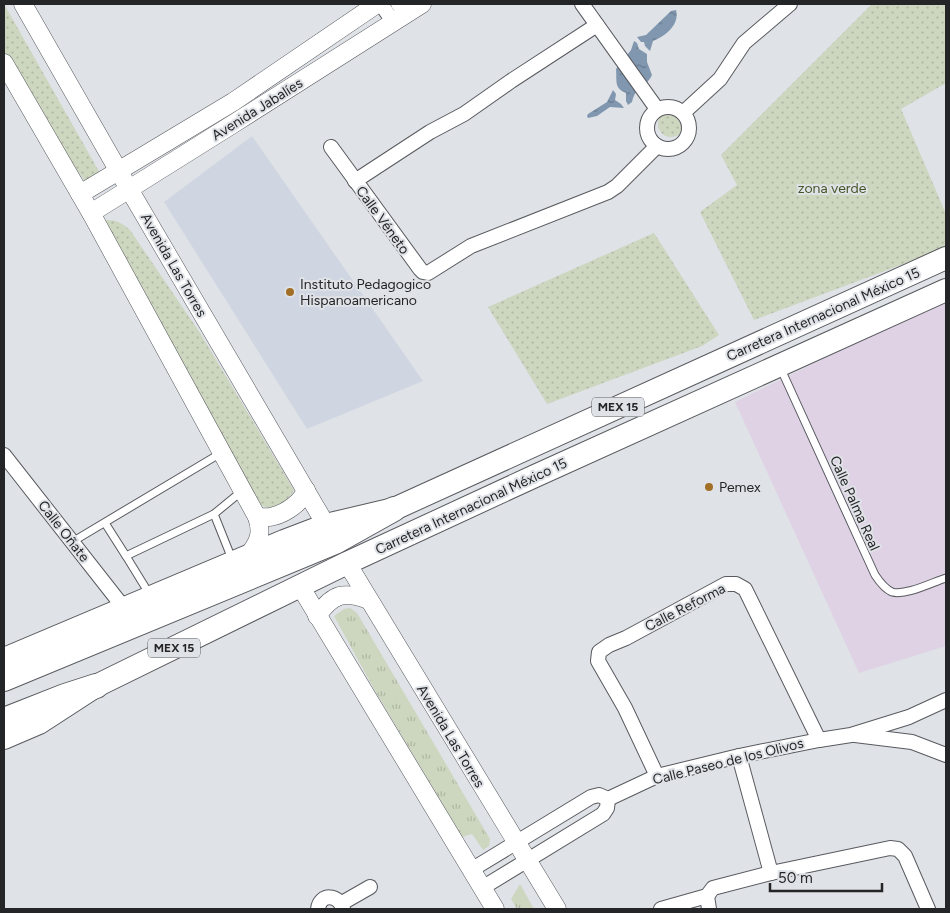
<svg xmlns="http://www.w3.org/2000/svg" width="950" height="913" font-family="Figtree,sans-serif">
<defs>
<pattern id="grass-tufts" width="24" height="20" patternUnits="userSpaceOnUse" patternTransform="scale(1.25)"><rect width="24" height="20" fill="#cdd6bf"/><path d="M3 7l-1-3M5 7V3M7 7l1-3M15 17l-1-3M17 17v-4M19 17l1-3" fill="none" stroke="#b0b8a4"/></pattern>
<pattern id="park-dots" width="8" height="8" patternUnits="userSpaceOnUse" patternTransform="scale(1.25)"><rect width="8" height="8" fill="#cdd6bf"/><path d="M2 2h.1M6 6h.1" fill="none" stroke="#b0b8a4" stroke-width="1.8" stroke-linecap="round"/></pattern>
<pattern id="water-ripples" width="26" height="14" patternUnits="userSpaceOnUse" patternTransform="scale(1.25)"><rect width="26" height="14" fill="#8097af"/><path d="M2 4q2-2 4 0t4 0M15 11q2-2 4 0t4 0" fill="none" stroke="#697b8e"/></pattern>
</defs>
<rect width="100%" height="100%" fill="#dfe2e7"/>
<polygon fill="#e0d2e5" points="946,299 946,646 859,673 735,402"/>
<polygon fill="#d0d6e1" points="252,136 423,381 307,429 164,202"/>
<g fill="url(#grass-tufts)">
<polygon points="350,608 357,613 490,839 489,846 483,850 472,834 462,837 374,689 334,616 344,609"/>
<polygon points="520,884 534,909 517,909 511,899"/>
</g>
<g fill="url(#park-dots)">
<polygon points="4,4 101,175 87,184 4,67"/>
<polygon points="872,4 946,4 946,83 901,109 946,214 946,248 754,320 700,212 737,185 721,155"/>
<circle cx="671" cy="124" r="13"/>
<path d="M106,220c11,0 16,3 24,10l70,103 94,157c-5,10 -16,20 -28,17 -8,-2 -17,-11 -23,-16l-142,-266z"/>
<polygon points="654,233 719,335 702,346 547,404 488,307"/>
</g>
<g fill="url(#water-ripples)">
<path d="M676,10c4,14 -10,26 -23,31l-3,10 -5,-5 -1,-4h-3l-4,-5 9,-2 25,-24z"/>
<path d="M634,41l3,2 2,6 8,5v8l5,13c-6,13 -16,10 -20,27l-4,3 -2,-4v-8c-12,-5 -9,-11 -10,-24l15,-19z"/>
<polygon points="613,90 616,94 615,100 621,104 624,108 610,107 597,116 588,118 587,116 588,114 607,102"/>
</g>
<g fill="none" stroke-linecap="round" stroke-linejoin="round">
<g stroke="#585a5f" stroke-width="9">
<g id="service">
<path d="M780,367l95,208c4,6 10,14 17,17 14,4 41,-10 54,-14"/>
<polyline points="214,514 232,559"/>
<polyline points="105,523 126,556"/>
<polyline points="72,542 221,453"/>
<polyline points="150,595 126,556 214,514 242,491"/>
</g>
</g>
<g stroke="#585a5f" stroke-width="16">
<g id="minor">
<polyline points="381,4 394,23"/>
<polyline points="398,4 406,15"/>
<polyline points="582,4 657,109"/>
<circle cx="668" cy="128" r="21"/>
<polyline points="683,113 720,79 744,43 790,4"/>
<polyline points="331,147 420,269 423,272 428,273 471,246 608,192 617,186 657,146"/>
<polyline points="355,181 430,132 464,114 511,81 597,25"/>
<polyline points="4,455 124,608"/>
<polyline points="855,735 912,742 946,755"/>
<polyline points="739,756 771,873"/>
<polyline points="657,776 625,708 598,661 599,652 609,645 626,638 726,584 736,584 745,589 819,740"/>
<polyline points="471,870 591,797 599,795 608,799 657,776 739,756 819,740 851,735 909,717 946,700"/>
<polyline points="482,888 603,814 607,808 608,799"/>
<polyline points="707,896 709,909"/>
<polyline points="342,903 370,887"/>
<path d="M318,909c2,-16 21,-15 25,0"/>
<polyline points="661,909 707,896 713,888 771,873 890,848 898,849 905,856 928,909"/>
</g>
</g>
<g stroke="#585a5f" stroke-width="19">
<g id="tertiary">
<polyline points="23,4 129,189 326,525"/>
<path d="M4,63l87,150 166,304c6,17 1,26 -9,39"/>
<polyline points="80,194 233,102 377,4"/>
<polyline points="91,213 233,124 422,4"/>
<path d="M257,517c6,0 12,1 17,-1 12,-3 28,-14 32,-26"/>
<polyline points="347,563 557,909"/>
<polyline points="300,586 495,909"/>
<path d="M317,616c16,-23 27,-25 52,-16"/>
</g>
</g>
<g stroke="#585a5f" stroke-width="24">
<g id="primary">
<polyline points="4,659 284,541 326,525 394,509 946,258"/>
<polyline points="4,738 39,723 96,686 347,563 535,476 946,290"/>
</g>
</g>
<g stroke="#585a5f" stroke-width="26">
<g id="trunk">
<polyline points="4,679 335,542 394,509"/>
<polyline points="4,720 65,696 96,686"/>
</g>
</g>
<use href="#service" stroke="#fff" stroke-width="7"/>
<use href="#minor" stroke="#fff" stroke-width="14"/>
<use href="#tertiary" stroke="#fff" stroke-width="18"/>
<use href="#primary" stroke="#fff" stroke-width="22"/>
<use href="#trunk" stroke="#fff" stroke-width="24"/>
</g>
<g fill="#a26f26" stroke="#dfe2e7" stroke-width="2">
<circle cx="290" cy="292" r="5"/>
<circle cx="709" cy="487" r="5"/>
</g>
<g text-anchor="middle" stroke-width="4" stroke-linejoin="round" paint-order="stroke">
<g fill="#dfe2e7" stroke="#5c5e60" stroke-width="1">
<rect x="592" y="397.5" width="52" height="19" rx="4"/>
<rect x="148" y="638.5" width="52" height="19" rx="4"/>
</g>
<g font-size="12" font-weight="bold" fill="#242526">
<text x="618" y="411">MEX 15</text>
<text x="174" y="652">MEX 15</text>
</g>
<g font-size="14" fill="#242526" stroke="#dfe2e7">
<text transform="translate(257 109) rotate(-32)" y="5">Avenida Jabalíes</text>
<text transform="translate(383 220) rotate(54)" y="5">Calle Véneto</text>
<text transform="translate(174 265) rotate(60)" y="5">Avenida Las Torres</text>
<text transform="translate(823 314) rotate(-24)" y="5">Carretera Internacional México 15</text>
<text transform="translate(855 503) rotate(66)" y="5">Calle Palma Real</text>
<text transform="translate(471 506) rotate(-25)" y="5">Carretera Internacional México 15</text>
<text transform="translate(64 531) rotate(52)" y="5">Calle Oñate</text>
<text transform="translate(685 607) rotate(-27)" y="5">Calle Reforma</text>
<text transform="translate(451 736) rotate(59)" y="5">Avenida Las Torres</text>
<text transform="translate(728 761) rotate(-14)" y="5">Calle Paseo de los Olivos</text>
</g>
<g font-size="14" fill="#455626" stroke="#dfe2e7">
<text x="832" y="193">zona verde</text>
</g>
<g font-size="14" fill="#242526" stroke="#dfe2e7" text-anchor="start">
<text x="300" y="289">Instituto Pedagogico<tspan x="300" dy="16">Hispanoamericano</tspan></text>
<text x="719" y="492">Pemex</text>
</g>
</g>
<rect width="950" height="913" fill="none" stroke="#242526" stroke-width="10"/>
<path d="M770 883v8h112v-8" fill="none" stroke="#242526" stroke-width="2.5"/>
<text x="778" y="883" font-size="15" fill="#242526" stroke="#dfe2e7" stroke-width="4" paint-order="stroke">50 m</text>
</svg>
